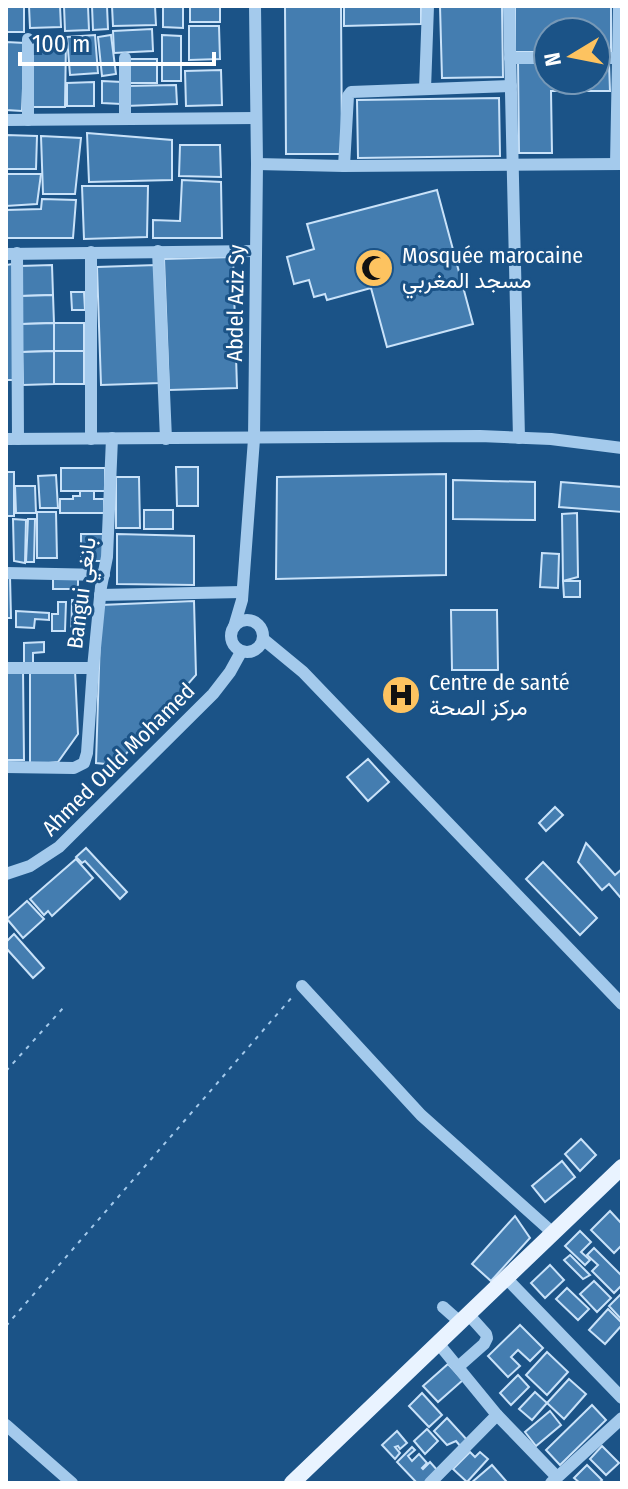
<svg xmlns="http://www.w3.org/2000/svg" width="628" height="1489" font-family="'Fira Sans Condensed',Vazirmatn,sans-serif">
<rect width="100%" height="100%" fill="#1b5387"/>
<g fill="#447db0" stroke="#c9e2f9" stroke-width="2">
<rect x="6" y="6" width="18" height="26"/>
<polygon points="29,6 60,6 61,27 30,28"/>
<polygon points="64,6 88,6 89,30 65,31"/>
<polygon points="92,6 107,6 108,29 93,30"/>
<polygon points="112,6 155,6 156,25 113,26"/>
<polygon points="163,6 183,6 183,28 163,27"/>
<rect x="190" y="6" width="30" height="16"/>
<polygon points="285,6 341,6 342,154 286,154"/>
<polygon points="344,6 421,6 421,24 344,26"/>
<polygon points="440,6 502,6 503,77 442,78"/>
<polygon points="515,6 611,6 611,52 596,52 596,32 548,32 548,52 515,52"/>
<polygon points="189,26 219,26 220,59 189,60"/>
<polygon points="152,29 153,51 114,53 113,31"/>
<polygon points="95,35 98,73 70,75 67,37"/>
<polygon points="111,35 116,74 102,76 98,37"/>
<polygon points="162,35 181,36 181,81 162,81"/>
<polygon points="32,38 66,39 65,107 30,107"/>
<polygon points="6,42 25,43 22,111 6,110"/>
<rect x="127" y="59" width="30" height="24"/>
<polygon points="518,62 548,62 548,80 596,80 596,62 609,62 610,91 551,91 552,153 519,153"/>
<polygon points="221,70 222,105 186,106 185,71"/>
<polygon points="102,81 122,82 121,104 102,103"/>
<polygon points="94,82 94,106 67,106 67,83"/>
<polygon points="176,85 177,104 126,106 126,86"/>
<polygon points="499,98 500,156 358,158 357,100"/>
<polygon points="87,133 172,140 172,180 89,182"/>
<polygon points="6,135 37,136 36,169 6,169"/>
<polygon points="41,136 81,138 75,194 43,194"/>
<polygon points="180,145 220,145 221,177 179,176"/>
<polygon points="6,174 41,174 37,204 6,206"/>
<polygon points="182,180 221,182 222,238 153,238 153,220 180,221"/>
<polygon points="82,186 148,186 147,237 84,239"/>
<polygon points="437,190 473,324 387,347 371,288 327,300 325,294 314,297 309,280 294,284 287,257 314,249 307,224"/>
<polygon points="42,199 76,200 73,238 6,238 6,210 41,209"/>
<polygon points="233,257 237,388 169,390 164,259"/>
<polygon points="13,264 17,380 6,380 6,265"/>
<polygon points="52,265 53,295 21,296 20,266"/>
<polygon points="156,265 160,383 101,385 97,267"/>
<polygon points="71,292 84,292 85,310 72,310"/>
<polygon points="53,295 54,323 22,324 21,296"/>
<polygon points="54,323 54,351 22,352 22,324"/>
<rect x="54" y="323" width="30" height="28"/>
<polygon points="54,351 54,384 23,385 22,352"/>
<rect x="54" y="351" width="30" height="33"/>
<polygon points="176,467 198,467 198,506 177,506"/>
<rect x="61" y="468" width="44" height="23"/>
<rect x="6" y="472" width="8" height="44"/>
<polygon points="446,474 446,575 276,579 277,477"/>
<polygon points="56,475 58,508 40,508 38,476"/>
<polygon points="116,477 139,477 140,528 116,528"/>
<polygon points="453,480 535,482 535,520 453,519"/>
<polygon points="561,482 622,487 622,512 559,507"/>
<polygon points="15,486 35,486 36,513 16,513"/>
<polygon points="80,491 94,491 94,499 104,499 104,513 60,513 60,499 73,499 73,496 80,496"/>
<rect x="144" y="510" width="29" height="19"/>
<polygon points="37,512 56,512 57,558 37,558"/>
<polygon points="577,513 578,577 563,581 562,514"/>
<polygon points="13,519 26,520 25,563 14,561"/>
<polygon points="28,519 35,519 34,562 26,562"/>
<rect x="81" y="534" width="23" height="27"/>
<polygon points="117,534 194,536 194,585 117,584"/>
<polygon points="542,553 559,554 558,588 540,587"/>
<polygon points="6,576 10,576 11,618 6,618"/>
<rect x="53" y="578" width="25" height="11"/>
<polygon points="563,581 580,581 580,597 564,597"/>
<polygon points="72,600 78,600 77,643 71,643"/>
<polygon points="194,601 196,675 116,765 96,763 101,605"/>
<polygon points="58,602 66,602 65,631 52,631 52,614 58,614"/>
<polygon points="451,610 497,610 498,670 452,670"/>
<polygon points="16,611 49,613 49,620 35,619 34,628 16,627"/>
<polygon points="44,642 44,652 33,653 33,663 24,664 24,643"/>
<polygon points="6,670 23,670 24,760 6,760"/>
<polygon points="75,670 78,734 58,762 30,765 30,672"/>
<polygon points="368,759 389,782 368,801 347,777"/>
<polygon points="555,807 563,815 546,831 539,823"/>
<polygon points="586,843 615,875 622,869 622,896 620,897 609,884 602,890 578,862"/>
<polygon points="86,848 127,892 120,899 85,861 82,863 76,857"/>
<polygon points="76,859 93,878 52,916 48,911 44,915 30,899"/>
<polygon points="543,862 597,918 580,935 526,879"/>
<polygon points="27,901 44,919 23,938 7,919"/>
<polygon points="14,934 44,968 33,978 6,948 6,942"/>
<polygon points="581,1139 596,1155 580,1171 565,1154"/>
<polygon points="562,1161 575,1177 545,1202 532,1186"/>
<polygon points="610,1211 622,1224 622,1245 614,1253 591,1230"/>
<polygon points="515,1216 530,1238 491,1281 472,1264"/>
<polygon points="580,1231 591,1242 581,1252 590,1260 585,1265 565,1246"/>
<polygon points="594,1248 622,1276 622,1285 614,1293 592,1271 598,1265 587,1255"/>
<polygon points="570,1255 590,1275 583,1279 564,1260"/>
<polygon points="550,1265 564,1280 545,1298 531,1283"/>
<polygon points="594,1281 611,1298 597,1312 580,1294"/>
<polygon points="567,1288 589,1309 578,1320 556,1299"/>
<polygon points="622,1293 622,1320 609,1306"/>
<polygon points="608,1309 622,1323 622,1325 605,1344 589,1330"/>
<polygon points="520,1325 543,1348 530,1361 518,1350 511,1357 520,1366 508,1377 488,1356"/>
<polygon points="547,1352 568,1372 547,1395 526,1375"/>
<polygon points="448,1364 463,1380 438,1402 423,1386"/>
<polygon points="518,1375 529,1387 511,1405 500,1393"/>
<polygon points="569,1379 586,1394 564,1419 547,1403"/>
<polygon points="535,1392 547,1403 532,1420 519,1409"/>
<polygon points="422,1393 442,1415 429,1427 409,1406"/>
<polygon points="592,1405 606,1420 560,1465 546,1450"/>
<polygon points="550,1411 561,1425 536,1446 525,1432"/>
<polygon points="447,1418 468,1441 461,1447 456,1441 447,1445 434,1431"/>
<polygon points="427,1429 438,1441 425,1454 414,1441"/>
<polygon points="397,1431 407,1443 400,1449 398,1446 395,1447 400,1453 395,1459 382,1445"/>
<polygon points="602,1446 619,1463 606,1475 590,1459"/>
<polygon points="412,1447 415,1450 408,1456 412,1461 419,1454 427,1463 422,1468 423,1469 430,1462 438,1471 426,1483 417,1483 397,1462"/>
<polygon points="470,1452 475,1457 480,1452 488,1459 467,1482 453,1469"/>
<polygon points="492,1465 506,1481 504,1483 471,1483"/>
<polygon points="587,1465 602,1480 599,1483 580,1483 574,1478"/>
</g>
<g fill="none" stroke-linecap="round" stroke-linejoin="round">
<g stroke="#a4caec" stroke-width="2" stroke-dasharray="4 6" stroke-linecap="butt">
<polyline points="6,1071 64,1007"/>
<polyline points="6,1326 293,996"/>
</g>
<g stroke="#a4caec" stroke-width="12">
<polyline points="509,6 519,438"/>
<polyline points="125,58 125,119"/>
<polyline points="510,58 548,58"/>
<polyline points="596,58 618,58"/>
<polyline points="425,89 428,6"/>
<polyline points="6,120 256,118"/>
<polyline points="28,120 28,39"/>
<polyline points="257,164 344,166 622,164"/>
<polyline points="616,164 619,6"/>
<polyline points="344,166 348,96 351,92 511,86"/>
<polyline points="158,251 166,439"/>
<polyline points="91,252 91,439"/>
<polyline points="17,253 18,439"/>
<polyline points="6,254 256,251"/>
<polyline points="6,439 480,436 551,439 622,448"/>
<polyline points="6,573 104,575"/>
<polyline points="100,595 242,592"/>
<circle cx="247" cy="636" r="16"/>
<polyline points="234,627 242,600 254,439 257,164 255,6"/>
<polyline points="263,639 303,672 622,1004"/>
<polyline points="6,668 93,668"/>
<polyline points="6,767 74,768 84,763 87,753 93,668 101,587 107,557 112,438"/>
<polyline points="6,874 30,866 59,847 213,694 230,672 241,652"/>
<polyline points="302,986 421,1115 553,1233"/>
<polyline points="506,1278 622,1398"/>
<polyline points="443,1307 460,1322"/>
<polyline points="438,1343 497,1415 557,1477"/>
<polyline points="458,1367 484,1344 487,1338 486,1334 468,1314"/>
<polyline points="6,1425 72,1483"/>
<polyline points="430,1483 497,1415"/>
<polyline points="551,1483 622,1418"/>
</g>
<polyline stroke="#e9f3ff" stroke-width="16" points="292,1483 622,1167"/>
</g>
<defs>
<g id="mosque-disc" transform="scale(2)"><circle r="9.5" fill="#fdc360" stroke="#1b5387"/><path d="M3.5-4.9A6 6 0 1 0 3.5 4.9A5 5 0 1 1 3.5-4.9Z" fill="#111"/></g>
<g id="hospital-disc" transform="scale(2)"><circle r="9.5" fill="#fdc360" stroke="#1b5387"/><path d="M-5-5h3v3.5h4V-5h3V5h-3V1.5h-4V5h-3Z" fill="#111"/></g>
</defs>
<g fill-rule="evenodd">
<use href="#mosque-disc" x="374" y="268"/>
<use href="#hospital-disc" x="401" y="695"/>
</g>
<g text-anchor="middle" stroke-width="6" stroke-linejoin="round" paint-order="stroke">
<g font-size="22" fill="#fff" stroke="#1b5387" text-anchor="start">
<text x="402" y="263">Mosquée marocaine<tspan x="402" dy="25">مسجد المغربي</tspan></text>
<text x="429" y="690">Centre de santé<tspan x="429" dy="25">مركز الصحة</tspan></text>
</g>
<g font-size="22" fill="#fff" stroke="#1b5387">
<text transform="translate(235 303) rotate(-89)" y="8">Abdel Aziz Sy</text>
<text transform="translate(81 593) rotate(-83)" y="8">Bangui بانغي</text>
<text transform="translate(118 759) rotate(-45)" y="8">Ahmed Ould Mohamed</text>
</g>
</g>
<rect width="628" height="1489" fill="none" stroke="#ffffff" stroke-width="16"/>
<g transform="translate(572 56) rotate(260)"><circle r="38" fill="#1b5387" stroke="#7698b7" stroke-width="2"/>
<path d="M0-6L14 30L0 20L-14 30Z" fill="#fdc360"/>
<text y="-12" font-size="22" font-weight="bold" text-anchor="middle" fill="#ffffff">N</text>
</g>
<path d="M20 52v12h194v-12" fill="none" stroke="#ffffff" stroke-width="4"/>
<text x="32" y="52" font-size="24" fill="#ffffff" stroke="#1b5387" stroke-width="6" paint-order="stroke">100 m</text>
</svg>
